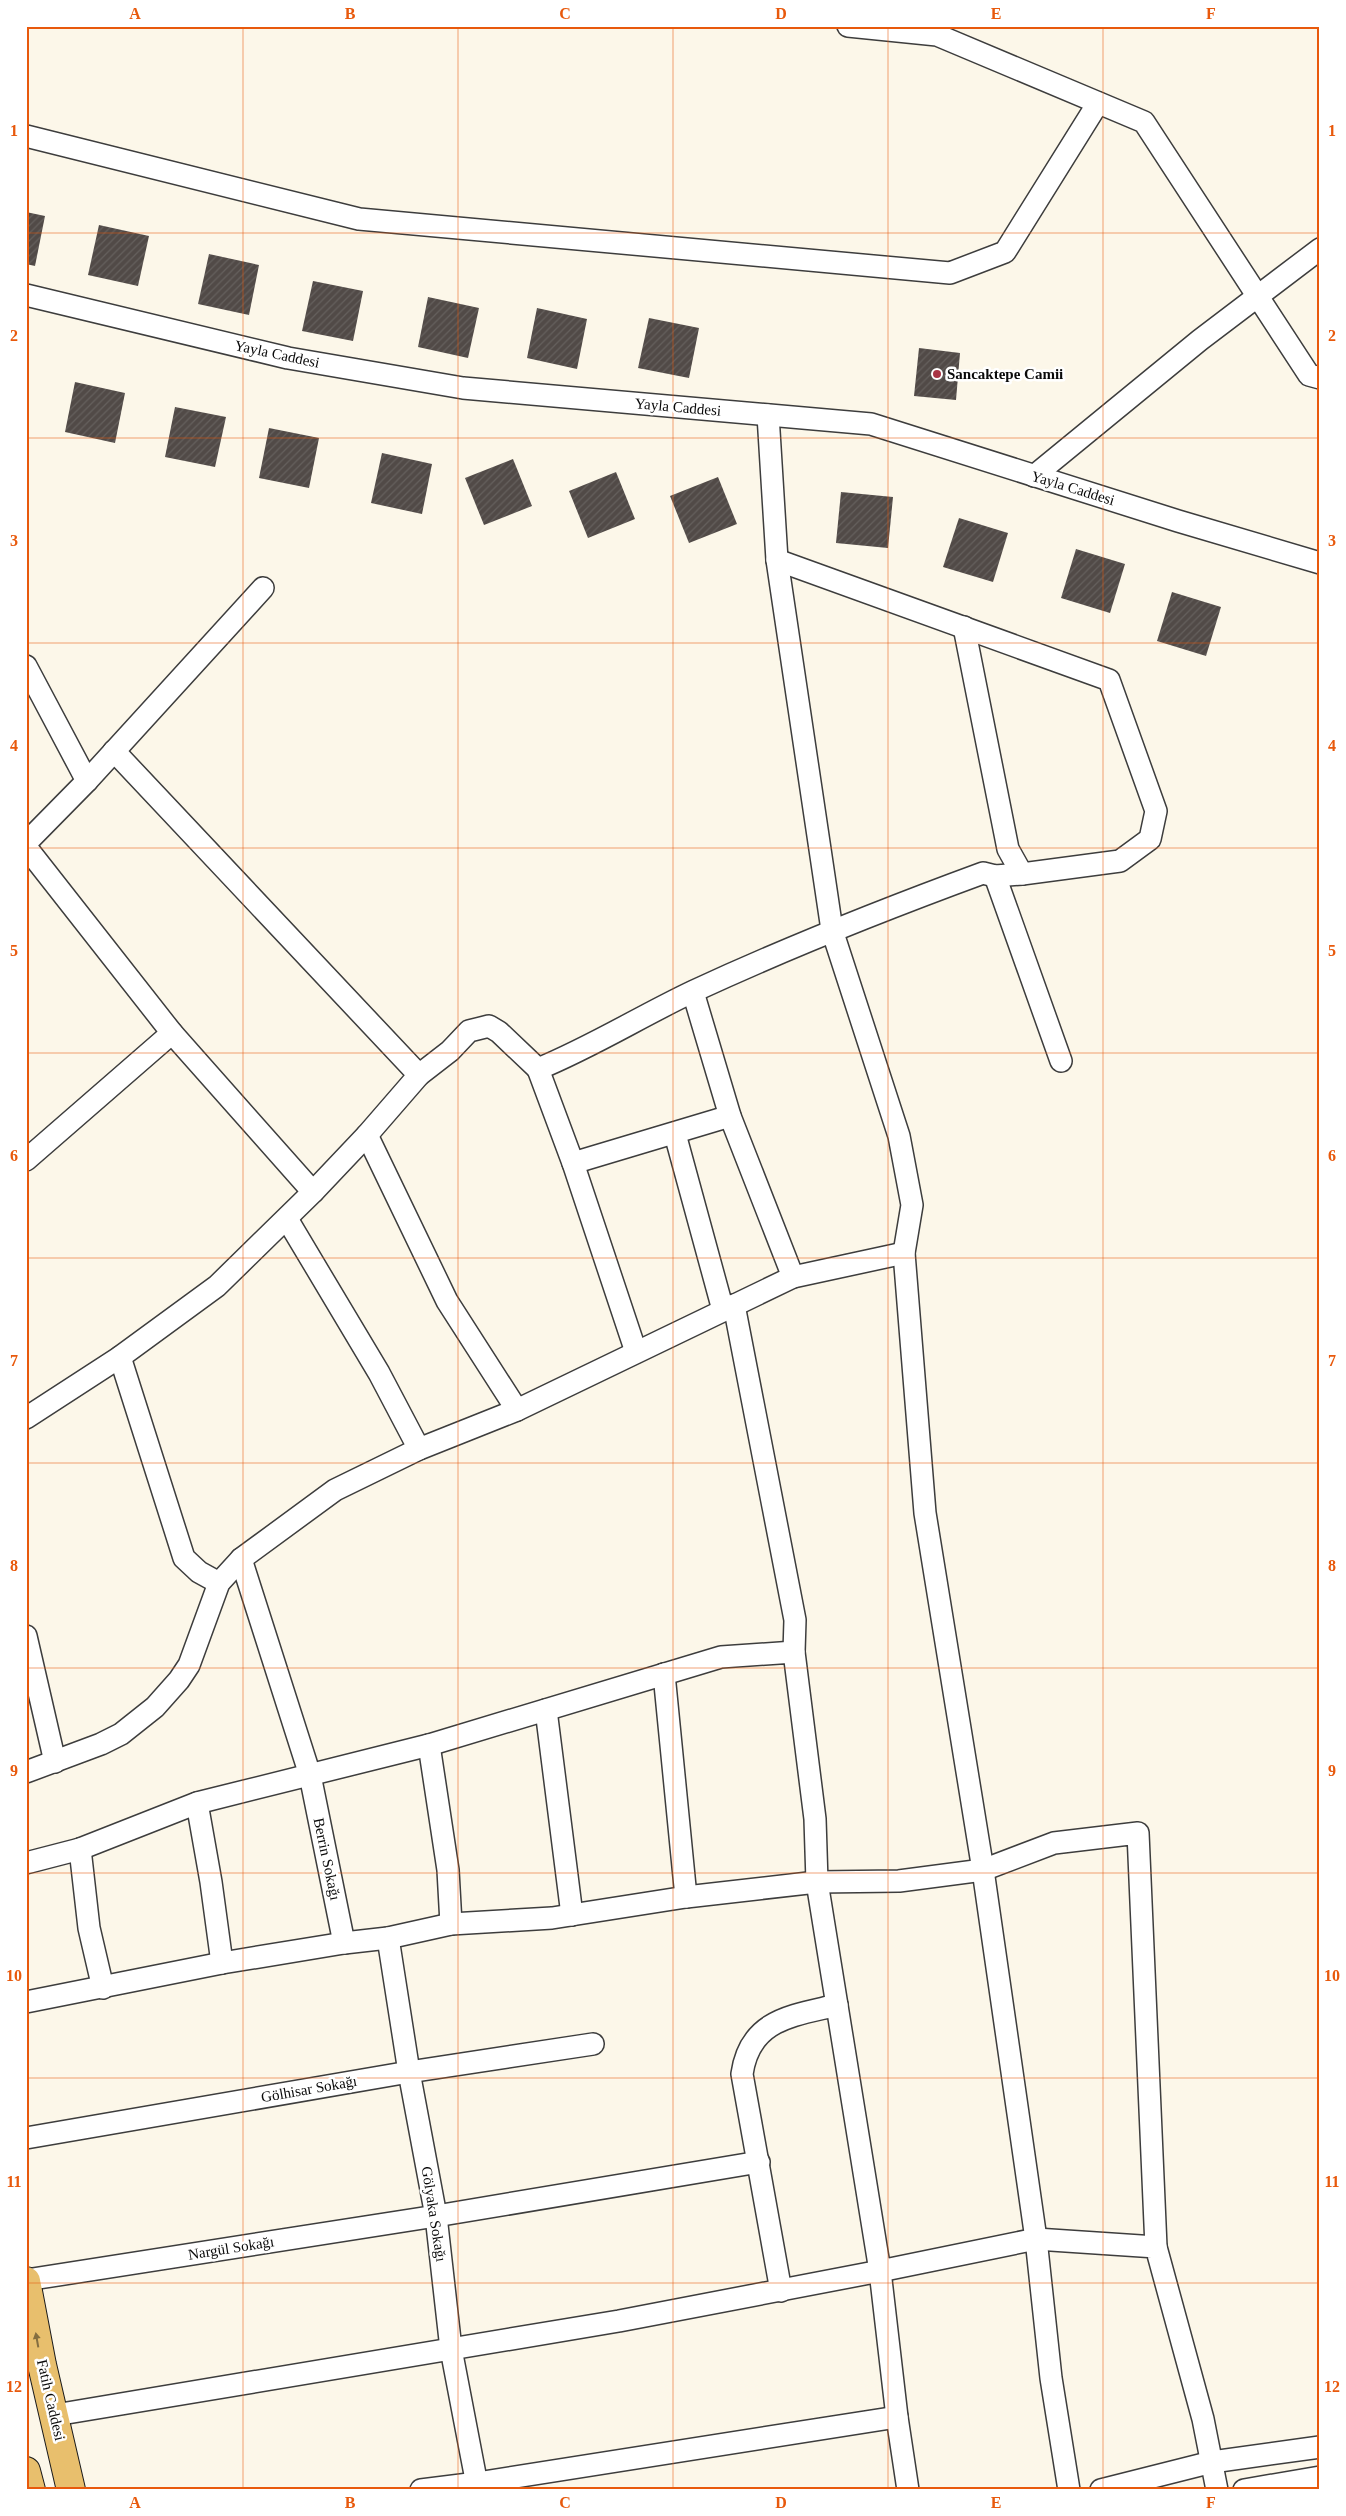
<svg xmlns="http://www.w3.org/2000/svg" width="1346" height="2516" font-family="'Times New Roman',serif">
<defs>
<pattern id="building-hatch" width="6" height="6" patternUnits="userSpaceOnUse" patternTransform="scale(1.25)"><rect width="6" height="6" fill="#514a47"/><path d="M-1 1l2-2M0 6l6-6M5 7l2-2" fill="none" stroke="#65605d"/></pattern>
</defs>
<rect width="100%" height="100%" fill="#fcf7e9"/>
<g fill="url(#building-hatch)">
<polygon points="26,212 45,216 35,266 26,264"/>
<polygon points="99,225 149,236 138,286 88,275"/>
<polygon points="209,254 259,265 249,315 198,304"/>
<polygon points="313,281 363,291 353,341 302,331"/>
<polygon points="428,297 479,308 468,358 418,347"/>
<polygon points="537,308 587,319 577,369 527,358"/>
<polygon points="649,318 699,328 689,378 638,368"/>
<polygon points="919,348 960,353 956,400 914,396"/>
<polygon points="75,382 125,393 115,443 65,432"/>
<polygon points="175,407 226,417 215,467 165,457"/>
<polygon points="269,428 319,438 309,488 259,478"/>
<polygon points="382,453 432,464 422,514 371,503"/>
<polygon points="513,459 532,506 484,525 465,478"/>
<polygon points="616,472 635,519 588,538 569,491"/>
<polygon points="718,477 737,524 689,543 670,496"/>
<polygon points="841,492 893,497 888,548 836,543"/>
<polygon points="959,518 1008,533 993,582 943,567"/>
<polygon points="1076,549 1125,564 1110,613 1061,598"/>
<polygon points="1172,592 1221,607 1206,656 1157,641"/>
</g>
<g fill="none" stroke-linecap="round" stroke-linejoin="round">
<g stroke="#3d3d3d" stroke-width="24">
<g id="minor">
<polyline points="848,26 937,35 1144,122 1309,375 1320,378"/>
<polyline points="26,136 359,219 950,273 1005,252 1098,103"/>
<polyline points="26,295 288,358 463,388 871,424 1178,521 1320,563"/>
<polyline points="768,415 777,560 832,930 899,1136 912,1205 904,1253 925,1513 983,1870 1036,2239 1051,2378 1069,2490"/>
<polyline points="1034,476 1200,340 1320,249"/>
<polyline points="964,627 1008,849 1022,874"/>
<polyline points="26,666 87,781"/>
<polyline points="114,751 419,1075"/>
<polyline points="26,843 87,781 263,588"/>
<polyline points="26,847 172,1033 313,1192"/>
<polyline points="995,876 1061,1061"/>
<polyline points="693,992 730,1116 793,1277"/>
<polyline points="538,1069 573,1163 636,1352"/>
<polyline points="675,1134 723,1310"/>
<polyline points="367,1135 447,1301 517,1410"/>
<polyline points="26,1160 172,1033"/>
<polyline points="573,1163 730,1116"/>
<polyline points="287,1219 379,1373 419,1449"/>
<polyline points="734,1305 795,1620 794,1652"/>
<polyline points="120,1357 184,1558 199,1572 219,1583"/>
<path d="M26,1418l94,-61 97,-71 96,-94 54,-57 52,-60 31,-24 19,-20 20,-5 10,6 39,37c54,-22 103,-53 156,-78 95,-44 191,-82 289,-118l12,3 27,-2 98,-13 30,-22 6,-28 -47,-131 -332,-120"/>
<polyline points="241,1559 310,1775 344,1943"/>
<polyline points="26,1636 55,1762"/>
<polyline points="664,1674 686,1897"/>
<polyline points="546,1710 572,1915"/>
<polyline points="429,1745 448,1870 451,1924"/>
<polyline points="26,1772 101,1744 121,1734 155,1707 179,1680 189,1665 219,1583 241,1559 335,1490 419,1449 517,1410 793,1277 904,1253"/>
<polyline points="197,1803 211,1882 222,1963"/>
<polyline points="80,1849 89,1928 103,1988"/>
<polyline points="26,1863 80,1849 197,1803 429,1745 721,1657 794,1652 815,1819 817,1882 880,2271 1036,2239 1156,2247 1203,2419 1217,2490"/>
<polyline points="388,1938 409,2072 436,2216 451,2349 478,2490"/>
<polyline points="26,2002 222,1963 344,1943 388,1938 451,1924 552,1918 686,1897 817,1882 899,1881 983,1870 1054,1843 1138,1833 1156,2247"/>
<polyline points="26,2138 409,2072 593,2044"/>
<polyline points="26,2280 436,2216 759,2162"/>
<path d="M781,2291l-39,-217c8,-55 50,-58 95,-69"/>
<polyline points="55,2415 619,2321 880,2271 897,2417 908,2490"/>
<polyline points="421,2490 477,2483 897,2417"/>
<polyline points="1101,2490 1212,2462 1320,2447"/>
<polyline points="1244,2490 1320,2477"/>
</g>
</g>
<g stroke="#1b1b1b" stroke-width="30">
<g id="primary">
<polyline points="26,2281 42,2365 71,2490"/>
<polyline points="26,2471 31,2490"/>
</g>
</g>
<use href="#minor" stroke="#fff" stroke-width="21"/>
<use href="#primary" stroke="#e8bf6d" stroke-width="28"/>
</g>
<defs><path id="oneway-solid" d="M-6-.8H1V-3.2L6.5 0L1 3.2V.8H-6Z" transform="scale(1.25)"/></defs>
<use fill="#846e40" href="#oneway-solid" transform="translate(37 2340) rotate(-100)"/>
<path fill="none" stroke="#e8590c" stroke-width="1" stroke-opacity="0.55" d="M243,26v2464M458,26v2464M673,26v2464M888,26v2464M1103,26v2464M26,233h1294M26,438h1294M26,643h1294M26,848h1294M26,1053h1294M26,1258h1294M26,1463h1294M26,1668h1294M26,1873h1294M26,2078h1294M26,2283h1294"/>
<circle fill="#a83343" stroke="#fff" stroke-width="2" cx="937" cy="374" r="5"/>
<g text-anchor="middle" stroke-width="5" stroke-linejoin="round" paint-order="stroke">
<g font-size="15" fill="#0a0a0a" stroke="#fff">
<text transform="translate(277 354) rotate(12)" y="5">Yayla Caddesi</text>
<text transform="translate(678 407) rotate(5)" y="5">Yayla Caddesi</text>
<text transform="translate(1073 488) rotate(17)" y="5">Yayla Caddesi</text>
<text transform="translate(327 1859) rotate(78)" y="5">Berrin Sokağı</text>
<text transform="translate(309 2089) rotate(-10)" y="5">Gölhisar Sokağı</text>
<text transform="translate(434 2214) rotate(81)" y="5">Gölyaka Sokağı</text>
<text transform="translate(231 2248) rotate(-9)" y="5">Nargül Sokağı</text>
<text transform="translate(51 2400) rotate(77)" y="5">Fatih Caddesi</text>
</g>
<g font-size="15" font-weight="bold" fill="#0a0a0a" stroke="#fff" text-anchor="start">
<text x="947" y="379">Sancaktepe Camii</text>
</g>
</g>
<rect width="1346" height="2516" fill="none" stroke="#ffffff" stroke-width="55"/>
<rect x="28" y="28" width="1290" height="2460" fill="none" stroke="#e8590c" stroke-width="2"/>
<g font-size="16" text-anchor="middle" font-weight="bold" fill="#e8590c">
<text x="135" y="19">A</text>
<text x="350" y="19">B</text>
<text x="565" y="19">C</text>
<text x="781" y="19">D</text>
<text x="996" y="19">E</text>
<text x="1211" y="19">F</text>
<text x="14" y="136">1</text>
<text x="1332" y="136">1</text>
<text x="14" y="341">2</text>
<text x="1332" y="341">2</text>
<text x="14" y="546">3</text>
<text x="1332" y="546">3</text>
<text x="14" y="751">4</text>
<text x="1332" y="751">4</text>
<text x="14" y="956">5</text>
<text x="1332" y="956">5</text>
<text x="14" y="1161">6</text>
<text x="1332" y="1161">6</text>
<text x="14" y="1366">7</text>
<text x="1332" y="1366">7</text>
<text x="14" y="1571">8</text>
<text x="1332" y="1571">8</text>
<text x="14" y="1776">9</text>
<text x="1332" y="1776">9</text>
<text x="14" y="1981">10</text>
<text x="1332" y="1981">10</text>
<text x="14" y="2187">11</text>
<text x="1332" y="2187">11</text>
<text x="14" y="2392">12</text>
<text x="1332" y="2392">12</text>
<text x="135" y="2508">A</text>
<text x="350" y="2508">B</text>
<text x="565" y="2508">C</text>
<text x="781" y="2508">D</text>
<text x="996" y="2508">E</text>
<text x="1211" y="2508">F</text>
</g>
</svg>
